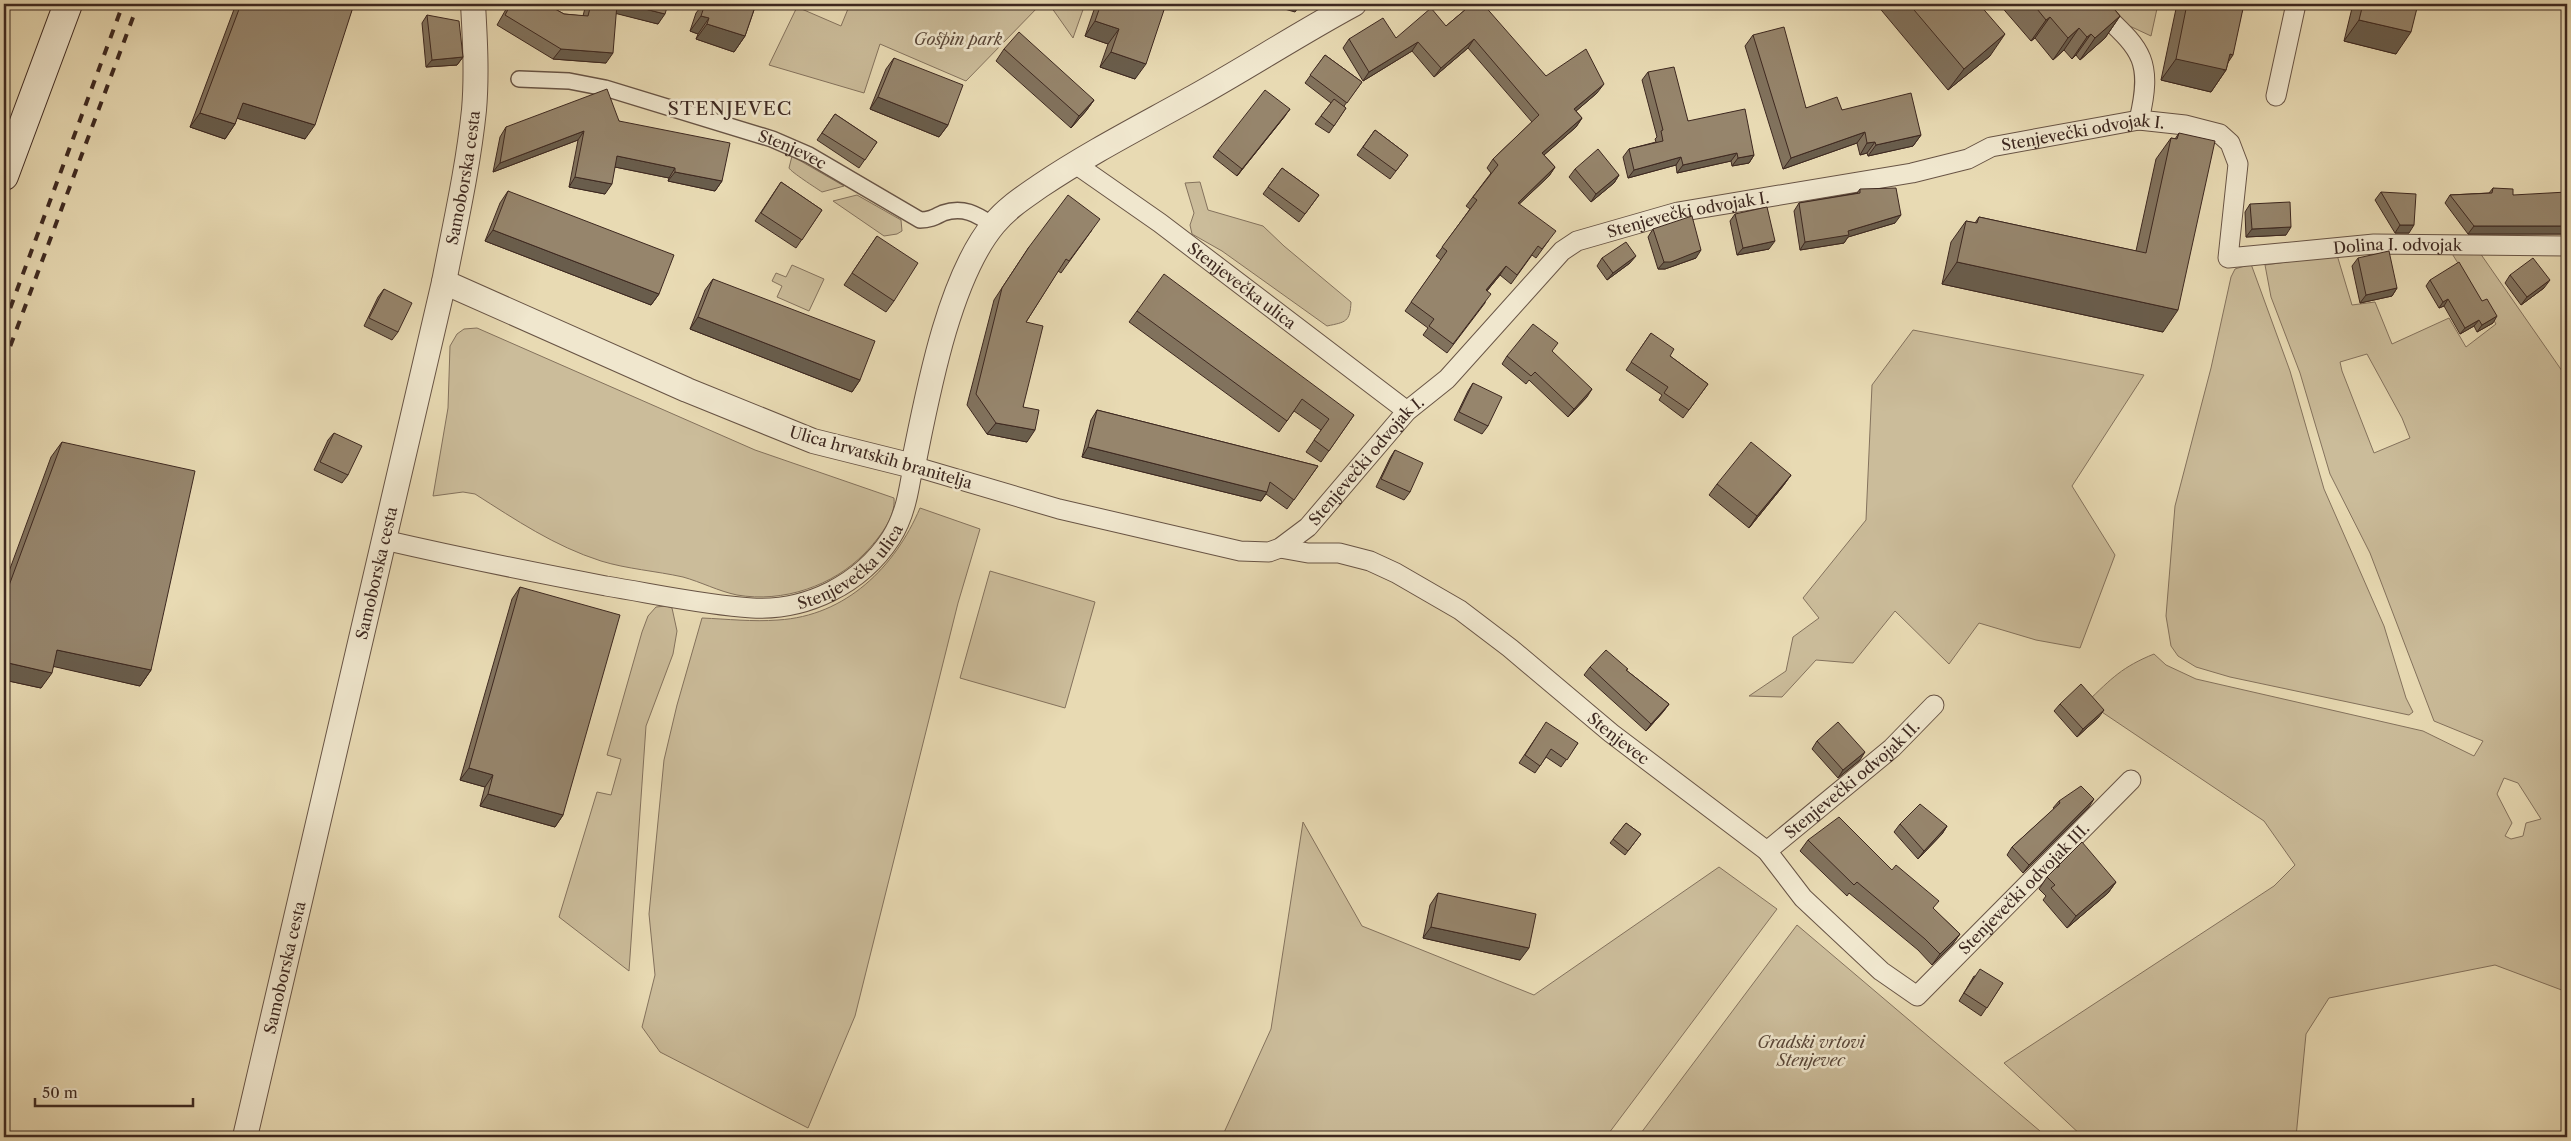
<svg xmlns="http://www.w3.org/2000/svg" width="2571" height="1141" font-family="'Libre Caslon Text',serif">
<rect width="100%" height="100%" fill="#e8dab3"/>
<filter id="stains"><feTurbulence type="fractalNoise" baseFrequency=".004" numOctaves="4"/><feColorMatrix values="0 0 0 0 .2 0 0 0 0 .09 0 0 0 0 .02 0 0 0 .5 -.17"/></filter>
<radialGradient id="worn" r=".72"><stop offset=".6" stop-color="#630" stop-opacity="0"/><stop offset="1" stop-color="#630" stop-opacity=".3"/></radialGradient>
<g fill="#cbbc9a" stroke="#84725d" fill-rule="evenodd">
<polygon points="850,4 1034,4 1040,5 966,81 880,44 864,93 769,65 797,7 841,26"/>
<polygon points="1049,4 1085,4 1073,38"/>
<polygon points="2102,4 2158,4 2151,36 2121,22"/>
<path d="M792,156l52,30 -22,6c-6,-4 -31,-20 -33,-24z"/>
<path d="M1200,182l8,28 55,16 21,20 67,56c-1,20 -5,20 -24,24l-105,-75 -30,-17 -2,-9 4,-12 -9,-30z"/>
<polygon points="857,195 901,220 902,231 897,234 884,236 833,201"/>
<path d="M2451,252l29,1 87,125v614l-72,-27 -166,33 -23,36 -10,103h-213l-79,-74 270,-177 21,-21 -31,-44 -177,-119c25,-24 35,-35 67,-48l12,11 30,14 227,52 51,25 9,-15 -49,-20 -64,-168 -40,-79 -30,-101 -29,-76 -6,-32 72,-10 15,50 23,-3 17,42 57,-26 17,29 30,-23zM2367,354l35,64 8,20 -36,15 -32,-82 -2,-9zM2504,778l14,5 23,36 -15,4 -3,13 -12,3 -6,-3 7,-13 -15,-29z"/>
<polygon points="2251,264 2290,371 2324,489 2384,626 2406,698 2413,712 2409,715 2230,677 2196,667 2178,656 2171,646 2166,616 2175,506 2211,368 2231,277 2235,269"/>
<polygon points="792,265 824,279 809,311 777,297 782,286 772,281 776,273 786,277"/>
<path d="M477,328l278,122 139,48c2,20 -16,41 -29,55 -32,33 -82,50 -128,42 -19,-4 -36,-13 -54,-18 -27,-6 -56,-8 -82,-16 -47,-15 -85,-41 -126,-67l-12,-2 -30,4 15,-88 2,-62 7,-12 7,-5z"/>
<polygon points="1913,330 2144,375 2072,486 2115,555 2080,648 2036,640 1979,623 1949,664 1895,611 1853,663 1816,660 1782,697 1749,696 1786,671 1793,637 1819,618 1803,598 1866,520 1872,385"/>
<path d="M920,508l60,21 -22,74 -103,413 -47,112 -148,-76 -18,-25 13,-52 -6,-61 15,-154 13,-55 25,-87c25,1 51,4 76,2 68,-4 117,-53 142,-112z"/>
<polygon points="990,571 1095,602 1065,708 960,678"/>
<polygon points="666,606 672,608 677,631 673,654 646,726 629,971 559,917 597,792 611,795 621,759 607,755 642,632 648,616 656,607"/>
<polygon points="1303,822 1362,926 1534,995 1719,867 1777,909 1606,1137 1222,1137 1271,1029"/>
<polygon points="1797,925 2047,1137 1638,1137"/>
</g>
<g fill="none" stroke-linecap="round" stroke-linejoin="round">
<g stroke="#685445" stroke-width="18">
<g id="pedestrian">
<path id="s1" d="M519,79l50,2 36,7 167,51 37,16 111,65c10,0 15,-3 23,-7 20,-7 33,1 50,12"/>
</g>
</g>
<g stroke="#685445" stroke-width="21">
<g id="minor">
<path d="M2093,4c44,43 62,50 46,116"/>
<polyline points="2276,96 2296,4"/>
<path id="s2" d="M1074,163l86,60 247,188"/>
<path id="s3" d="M384,540c74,17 148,32 222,46 49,8 98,19 146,22 55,3 109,-24 139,-70 14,-22 18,-47 22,-72l146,43 181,42 29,1 11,-4 28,-21 99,-116 40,-32 115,-128 15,-10 101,-29 234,-39 56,-14 23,-12 148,-27 46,5 35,9 10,9 8,21 -10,94 146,-14 193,2"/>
<path id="s4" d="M1280,548l28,5h31l31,8 26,12 64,37 50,38 101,85 156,118 36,47 78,73 36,25 214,-216"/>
<path id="s5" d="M1767,851l125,-103 42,-43"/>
</g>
</g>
<g stroke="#685445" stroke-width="26">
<g id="tertiary">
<path d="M444,282l243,108 126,51 100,25c14,-69 35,-187 81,-242 13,-16 29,-26 46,-38 49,-33 102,-60 154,-89 54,-30 106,-64 160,-93"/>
<path id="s6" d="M245,1137l199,-855c11,-57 24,-114 30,-172 3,-35 1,-71 -1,-106"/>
</g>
</g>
<g stroke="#3d2820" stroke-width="30">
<polyline id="secondary" points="4,176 68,4"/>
</g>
<use href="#pedestrian" stroke="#f0e7ce" stroke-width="15"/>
<use href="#minor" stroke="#f0e7ce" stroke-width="19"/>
<use href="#tertiary" stroke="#f0e7ce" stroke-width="24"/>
<use href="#secondary" stroke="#f0e7ce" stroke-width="28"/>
<g stroke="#3d2820" stroke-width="4" stroke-dasharray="9 9" stroke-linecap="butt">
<polyline points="4,325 123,4"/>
<polyline points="4,363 138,4"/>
</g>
</g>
<g fill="#81725d" stroke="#3d2820">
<polygon points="236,4 354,4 305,139 237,118 235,124 225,139 190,127"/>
<polygon points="509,4 546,4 564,14 583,16 586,4 668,4 658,24 616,13 606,63 553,59 497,25"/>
<polygon points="703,4 756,4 745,36 734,52 696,39 698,34 690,31 696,13"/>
<polygon points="1096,4 1166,4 1135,79 1100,67 1108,44 1085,36"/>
<polygon points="1472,4 1546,76 1597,93 1576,111 1582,118 1576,127 1544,155 1555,167 1549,176 1519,204 1549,240 1536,258 1532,255 1511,284 1500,275 1487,291 1485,303 1447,353 1423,335 1428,328 1405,311 1441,260 1436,256 1470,209 1466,206 1491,173 1487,168 1493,159 1532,122 1468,48 1434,77 1412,51 1363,81 1343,48 1349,39 1396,38 1446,26"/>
<polygon points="1878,4 1979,4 1990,56 1948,90 1877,5"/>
<polygon points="1999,4 2110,4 2120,16 2105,38 2080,60 2076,55 2072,59 2064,50 2053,60 2035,38 2031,41"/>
<polygon points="2177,4 2244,4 2226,70 2211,92 2161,80"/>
<polygon points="2353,4 2418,4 2396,54 2344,41"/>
<polygon points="427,15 463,57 457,65 426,67 422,23"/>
<polygon points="1753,35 1806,108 1842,110 1921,135 1913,146 1868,156 1867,153 1860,155 1857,143 1783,169 1745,46"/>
<polygon points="1004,49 1094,100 1086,111 1071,128 996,61"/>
<polygon points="1325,55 1362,82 1344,106 1346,108 1329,133 1315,124 1331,103 1305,83"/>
<polygon points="894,58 948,125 939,137 870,109 886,69"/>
<polygon points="1648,72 1688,121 1754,155 1749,163 1732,166 1731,161 1677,173 1676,165 1628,178 1623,157 1629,149 1656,142 1655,139 1657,137 1642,80"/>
<polygon points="835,114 877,142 859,168 817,140"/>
<polygon points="1285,116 1237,176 1213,157 1218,150"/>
<polygon points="619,121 722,181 715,191 668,181 669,178 615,167 605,194 569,187 578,140 493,172 500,137 506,127"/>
<polygon points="1375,130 1408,155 1390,179 1357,155"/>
<polygon points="2179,133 2163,332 1942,284 1951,242 1966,221 1975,223 1979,217 2136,251 2156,159 2171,138 2175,139"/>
<polygon points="1282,168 1319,195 1299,222 1263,194"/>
<polygon points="1575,169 1619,175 1614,183 1591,202 1569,177"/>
<polygon points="781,182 822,210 796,248 755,221"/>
<polygon points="2493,188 2513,195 2566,234 2468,234 2445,203 2450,195 2489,193"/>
<polygon points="1860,189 1895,223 1848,237 1844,243 1800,250 1794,211 1799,203 1857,193"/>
<polygon points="508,191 659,294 651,305 485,241 500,203"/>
<polygon points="2381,192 2409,233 2395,233 2375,200"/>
<polygon points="2250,204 2286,235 2246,237 2245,212"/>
<polygon points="1735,214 1769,249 1737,255 1730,221"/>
<polygon points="1653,229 1696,258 1665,269 1658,269 1648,237"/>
<polygon points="1092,230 1061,273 1058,271 1026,322 1023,407 1027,442 987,434 967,405 994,300 1029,247"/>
<polygon points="877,236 894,301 886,312 844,285"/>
<polygon points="1602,258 1630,263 1607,280 1597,266"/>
<polygon points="2358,258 2397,288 2392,296 2360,303 2352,266"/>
<polygon points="2510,275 2544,288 2521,305 2505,283"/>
<polygon points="713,279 860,380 852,392 690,329 705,290"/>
<polygon points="2430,280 2493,323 2477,332 2474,326 2460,334 2444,306 2439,308 2426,286"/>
<polygon points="384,289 398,332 392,340 364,326 378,297"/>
<polygon points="1137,311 1354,415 1321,462 1306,452 1321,430 1294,411 1279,432 1129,322"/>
<polygon points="1651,333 1670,356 1708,384 1683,418 1659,400 1662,395 1626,370"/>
<polygon points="1552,351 1587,397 1568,417 1529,380 1526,384 1502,364 1507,356"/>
<polygon points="1473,383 1488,426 1482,434 1454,420 1468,391"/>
<polygon points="1097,410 1318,466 1287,509 1266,494 1261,501 1082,457 1091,420"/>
<polygon points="334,433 348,475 342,483 314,470 328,440"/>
<polygon points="62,442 151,670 140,686 54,666 41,688 4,680 4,585 51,457"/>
<polygon points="1395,450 1410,492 1404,500 1376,487 1390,458"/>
<polygon points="1791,475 1783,486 1749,528 1709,495 1717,484"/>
<polygon points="520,587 563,815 555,827 480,806 485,787 460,780 512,599"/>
<polygon points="1590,667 1626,670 1669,704 1663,712 1646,731 1584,675"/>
<polygon points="2060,704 2099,717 2077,737 2054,711"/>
<polygon points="1541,730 1578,743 1561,767 1546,757 1535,773 1519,763"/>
<polygon points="1817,741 1860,760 1838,778 1812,749"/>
<polygon points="2059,801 2089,807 2023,873 2007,855 2012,847 2054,809 2053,808"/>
<polygon points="1626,823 1641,834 1625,855 1610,843"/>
<polygon points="1900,824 1947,826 1942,834 1918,859 1894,832"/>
<polygon points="1808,840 1892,870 1960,934 1952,945 1932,965 1918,950 1849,893 1847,896 1800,851"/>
<polygon points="2047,877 2116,882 2108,893 2067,928 2043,900 2046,896 2039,889"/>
<polygon points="1438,893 1520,960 1423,938 1430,905"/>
<polygon points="1974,976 2003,983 1981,1016 1959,1001"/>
</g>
<g fill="#695d4c" stroke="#3d2820">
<polygon points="616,4 625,4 665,14 658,24 610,12"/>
<polygon points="1267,4 1301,4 1295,12"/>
<polygon points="701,16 709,18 698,34 690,31"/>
<polygon points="2120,16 2105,38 2080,60 2095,38"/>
<polygon points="2050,17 2035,38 2031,41 2046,20"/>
<polygon points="2359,20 2411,32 2396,54 2344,41"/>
<polygon points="1095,21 1119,29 1108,44 1085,36"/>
<polygon points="707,24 745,36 734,52 696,39"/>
<polygon points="2079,28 2064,50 2053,60 2068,38"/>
<polygon points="2005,34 1990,56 1948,90 1964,69"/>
<polygon points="2091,34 2076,55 2072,59 2087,37"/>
<polygon points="1474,39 1468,48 1434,77 1441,68"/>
<polygon points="1418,42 1412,51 1363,81 1369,72"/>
<polygon points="561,49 613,53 606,63 553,59"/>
<polygon points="1111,52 1146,64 1135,79 1100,67"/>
<polygon points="2230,54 2233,55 2223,70 2226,70 2211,92 2161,80 2176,59"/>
<polygon points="463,57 457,65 426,67 432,60"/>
<polygon points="1604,84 1597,93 1568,118 1574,109"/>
<polygon points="878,97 948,125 939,137 870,109"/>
<polygon points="1094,100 1086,111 1071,128 1079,116"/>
<polygon points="243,103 315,125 305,139 233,117"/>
<polygon points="1290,109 1285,116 1237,176 1242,169"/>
<polygon points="200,113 235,124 225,139 190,127"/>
<polygon points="1582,118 1576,127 1536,162 1542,153"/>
<polygon points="584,131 578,140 493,172 500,163"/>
<polygon points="1865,132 1857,143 1783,169 1791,158"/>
<polygon points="1921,135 1913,146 1868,156 1876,145"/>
<polygon points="1875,142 1867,153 1860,155 1867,143"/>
<polygon points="1737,153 1731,161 1677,173 1683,165"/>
<polygon points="1754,155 1749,163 1732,166 1738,158"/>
<polygon points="617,156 675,168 669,178 610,166"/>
<polygon points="1681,157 1676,165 1628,178 1634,170"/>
<polygon points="1555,167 1549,176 1511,212 1518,203"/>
<polygon points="675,172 722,181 715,191 668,181"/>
<polygon points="1619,175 1614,183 1591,202 1596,194"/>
<polygon points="575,177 612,184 605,194 569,187"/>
<polygon points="1901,215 1895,223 1848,237 1844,243 1800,250 1805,242 1848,231"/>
<polygon points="2400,225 2414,225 2409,233 2395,233"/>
<polygon points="2474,226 2567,226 2567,232 2566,234 2468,234"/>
<polygon points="2291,227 2286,235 2246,237 2252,229"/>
<polygon points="493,230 659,294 651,305 485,241"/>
<polygon points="1775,241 1769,249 1737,255 1743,248"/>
<polygon points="1701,250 1696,258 1665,269 1658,269 1664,262"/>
<polygon points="1636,256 1630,263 1607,280 1613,273"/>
<polygon points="1957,262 2178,310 2163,332 1942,284"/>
<polygon points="1506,266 1500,275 1480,299 1486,290"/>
<polygon points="2550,280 2544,288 2521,305 2527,297"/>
<polygon points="2397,288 2392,296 2360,303 2366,295"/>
<polygon points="2448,299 2444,306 2439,308 2443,302"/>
<polygon points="2497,316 2493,323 2477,332 2482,325"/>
<polygon points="698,317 860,380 852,392 690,329"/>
<polygon points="2479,320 2474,326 2460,334 2465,328"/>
<polygon points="1592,389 1587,397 1568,417 1574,409"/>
<polygon points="996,423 1035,430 1027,442 987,434"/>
<polygon points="1088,447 1267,492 1261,501 1082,457"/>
<polygon points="1791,475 1783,486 1749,528 1757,516"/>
<polygon points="57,650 151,670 140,686 47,665"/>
<polygon points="4,662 52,673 41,688 4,680"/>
<polygon points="1669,704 1663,712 1646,731 1651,724"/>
<polygon points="2104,710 2099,717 2077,737 2083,729"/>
<polygon points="1865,752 1860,760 1838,778 1843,770"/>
<polygon points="469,768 493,775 485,787 460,780"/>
<polygon points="488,794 563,815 555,827 480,806"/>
<polygon points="2094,799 2089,807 2023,873 2029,865"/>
<polygon points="1947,826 1942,834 1918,859 1924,851"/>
<polygon points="2116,882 2108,893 2067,928 2076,916"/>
<polygon points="1431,927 1529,948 1520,960 1423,938"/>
<polygon points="1960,934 1952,945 1932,965 1940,954"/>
</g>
<g fill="#96856c" stroke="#3d2820">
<polygon points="241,4 354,4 315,125 243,103 235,124 200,113"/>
<polygon points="511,4 546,4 564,14 588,16 591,4 617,4 613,53 561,49 505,15"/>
<polygon points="625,4 668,4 665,14"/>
<polygon points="705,4 756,4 745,36 707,24 709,18 701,16"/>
<polygon points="1101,4 1166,4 1146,64 1111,52 1119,29 1095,21"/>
<polygon points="1472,4 1483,4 1546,76 1586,49 1604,84 1574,109 1582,118 1542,153 1555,167 1518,203 1556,231 1542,249 1538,246 1517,275 1506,266 1486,290 1491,294 1453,344 1429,326 1434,319 1411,302 1447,251 1442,247 1477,200 1473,197 1498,165 1493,159 1539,115 1474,39 1441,68 1418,42 1369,72 1349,39 1383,18 1396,38 1431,8 1446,26"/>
<polygon points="1909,4 1979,4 2005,34 1964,69"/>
<polygon points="2033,4 2110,4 2120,16 2095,38 2091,34 2087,37 2079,28 2068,38 2050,17 2046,20"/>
<polygon points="2187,4 2244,4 2233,55 2230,54 2226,70 2176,59"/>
<polygon points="2363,4 2418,4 2411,32 2359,20"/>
<polygon points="427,15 459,21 463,57 432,60"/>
<polygon points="1784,27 1806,108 1837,97 1842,110 1911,93 1921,135 1876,145 1875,142 1867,143 1865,132 1791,158 1753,35"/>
<polygon points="1019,32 1094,100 1079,116 1004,49"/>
<polygon points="1325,55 1362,82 1347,103 1310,75"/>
<polygon points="894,58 963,85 948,125 878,97"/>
<polygon points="1674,67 1688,121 1745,109 1754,155 1738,158 1737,153 1683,165 1681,157 1634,170 1629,149 1663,141 1661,131 1663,130 1648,72"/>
<polygon points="607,89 619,121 730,143 722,181 675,172 675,168 617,156 612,184 575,177 584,131 500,163 506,127"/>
<polygon points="1265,90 1290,109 1242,169 1218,150"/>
<polygon points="1334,99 1346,108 1334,126 1321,116"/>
<polygon points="835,114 877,142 865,160 822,133"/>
<polygon points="1375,130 1408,155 1396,171 1363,147"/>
<polygon points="2179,133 2215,141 2178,310 1957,262 1966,221 1977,223 1979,217 2146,253 2171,138 2177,139"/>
<polygon points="1598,149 1619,175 1596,194 1575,169"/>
<polygon points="1282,168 1319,195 1305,214 1268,187"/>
<polygon points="781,182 822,210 802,240 761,213"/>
<polygon points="1896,188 1901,215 1848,231 1849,235 1805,242 1799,203 1860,193 1860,189"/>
<polygon points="2493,188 2513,189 2513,195 2567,192 2567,226 2474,226 2450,195 2492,193"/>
<polygon points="508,191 674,255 659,294 493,230"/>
<polygon points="2381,192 2416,194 2414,225 2400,225"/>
<polygon points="1068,195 1100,219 1069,261 1066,259 1026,322 1043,326 1023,407 1039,410 1035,430 996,423 976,394 1002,288 1029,247"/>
<polygon points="2290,202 2291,227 2252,229 2250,204"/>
<polygon points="1767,207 1775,241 1743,248 1735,214"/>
<polygon points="1692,216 1701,250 1671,262 1664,262 1653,229"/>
<polygon points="877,236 918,263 894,301 852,273"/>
<polygon points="1626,242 1636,256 1613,273 1602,258"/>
<polygon points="2389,251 2397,288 2366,295 2358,258"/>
<polygon points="2533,258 2550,280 2527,297 2510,275"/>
<polygon points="2459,262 2482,301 2487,299 2497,316 2482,325 2479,320 2465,328 2448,299 2443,302 2430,280"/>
<polygon points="1164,274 1354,415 1329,451 1314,440 1329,419 1302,399 1287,421 1137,311"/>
<polygon points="713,279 875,341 860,380 698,317"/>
<polygon points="384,289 412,303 398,332 369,318"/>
<polygon points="1533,324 1558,343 1552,351 1592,389 1574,409 1535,372 1531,376 1507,356"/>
<polygon points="1651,333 1674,349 1670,356 1708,384 1689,410 1664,393 1668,387 1631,362"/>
<polygon points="1473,383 1502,397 1488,426 1459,412"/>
<polygon points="1097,410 1318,466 1294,500 1270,482 1267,492 1088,447"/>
<polygon points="334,433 362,446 348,475 320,462"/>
<polygon points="62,442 195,471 151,670 57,650 52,673 4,662 4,599"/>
<polygon points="1751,442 1791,475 1757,516 1717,484"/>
<polygon points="1395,450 1423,463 1410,492 1381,479"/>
<polygon points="520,587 620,615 563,815 488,794 493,775 469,768"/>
<polygon points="1606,650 1628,669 1626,670 1669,704 1651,724 1590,667"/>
<polygon points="2081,684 2104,710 2083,729 2060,704"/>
<polygon points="1546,722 1578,743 1567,760 1551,749 1540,766 1525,755"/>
<polygon points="1838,722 1865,752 1843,770 1817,741"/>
<polygon points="2081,786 2094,799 2029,865 2012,847 2060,803 2059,801"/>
<polygon points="1920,804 1947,826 1924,851 1900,824"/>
<polygon points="1839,817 1892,870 1896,865 1939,901 1933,908 1960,934 1940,954 1925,939 1857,882 1854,885 1808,840"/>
<polygon points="1626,823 1641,834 1628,851 1613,839"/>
<polygon points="2082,842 2116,882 2076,916 2051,888 2055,885 2047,877"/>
<polygon points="1438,893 1536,914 1529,948 1431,927"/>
<polygon points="1980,969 2003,983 1987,1008 1964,993"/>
</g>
<g text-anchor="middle" stroke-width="5" stroke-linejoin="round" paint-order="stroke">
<g font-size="16" font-style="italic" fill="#594638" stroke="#f0e7ce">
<text x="958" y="45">Gospin park</text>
<text x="1811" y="1048">Gradski vrtovi<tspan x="1811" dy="18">Stenjevec</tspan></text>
</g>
<g font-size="16" fill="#3d2820" stroke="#f0e7ce">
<text dy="6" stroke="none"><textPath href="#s3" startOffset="1940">Stenjevečki odvojak I.</textPath></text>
<text dy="6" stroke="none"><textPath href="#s1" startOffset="284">Stenjevec</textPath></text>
<text dy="6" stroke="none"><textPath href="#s6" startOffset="984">Samoborska cesta</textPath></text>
<text dy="6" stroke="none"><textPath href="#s3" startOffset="1535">Stenjevečki odvojak I.</textPath></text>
<text dy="6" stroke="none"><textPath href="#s3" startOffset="2380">Dolina I. odvojak</textPath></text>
<text dy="6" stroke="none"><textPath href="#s2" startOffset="208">Stenjevečka ulica</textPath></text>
<text transform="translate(881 457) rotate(16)" y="6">Ulica hrvatskih branitelja</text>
<text dy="6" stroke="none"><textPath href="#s3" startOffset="1115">Stenjevečki odvojak I.</textPath></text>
<text dy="6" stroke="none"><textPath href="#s3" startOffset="486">Stenjevečka ulica</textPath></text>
<text dy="6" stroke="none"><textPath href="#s6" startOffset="579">Samoborska cesta</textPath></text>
<text dy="6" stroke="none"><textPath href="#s4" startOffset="398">Stenjevec</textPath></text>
<text dy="6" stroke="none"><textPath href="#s5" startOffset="111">Stenjevečki odvojak II.</textPath></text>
<text dy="6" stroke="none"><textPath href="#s4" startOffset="946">Stenjevečki odvojak III.</textPath></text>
<text dy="6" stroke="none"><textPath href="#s6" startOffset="174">Samoborska cesta</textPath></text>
</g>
<g font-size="19" letter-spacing="1" fill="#3d2820" stroke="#f0e7ce">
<text x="730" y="115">STENJEVEC</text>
</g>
</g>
<rect width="2571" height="1141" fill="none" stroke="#e8dab3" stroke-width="20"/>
<rect x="5" y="5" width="2561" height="1131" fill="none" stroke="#3d2820" stroke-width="2.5"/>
<rect x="10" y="10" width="2551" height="1121" fill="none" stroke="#3d2820"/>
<path d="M35 1098v8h158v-8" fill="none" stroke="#3d2820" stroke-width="2.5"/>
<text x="42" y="1098" font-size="15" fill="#3d2820" stroke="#f0e7ce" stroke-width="4" paint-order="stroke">50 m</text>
<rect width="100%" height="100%" filter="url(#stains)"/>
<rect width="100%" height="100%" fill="url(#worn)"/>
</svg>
